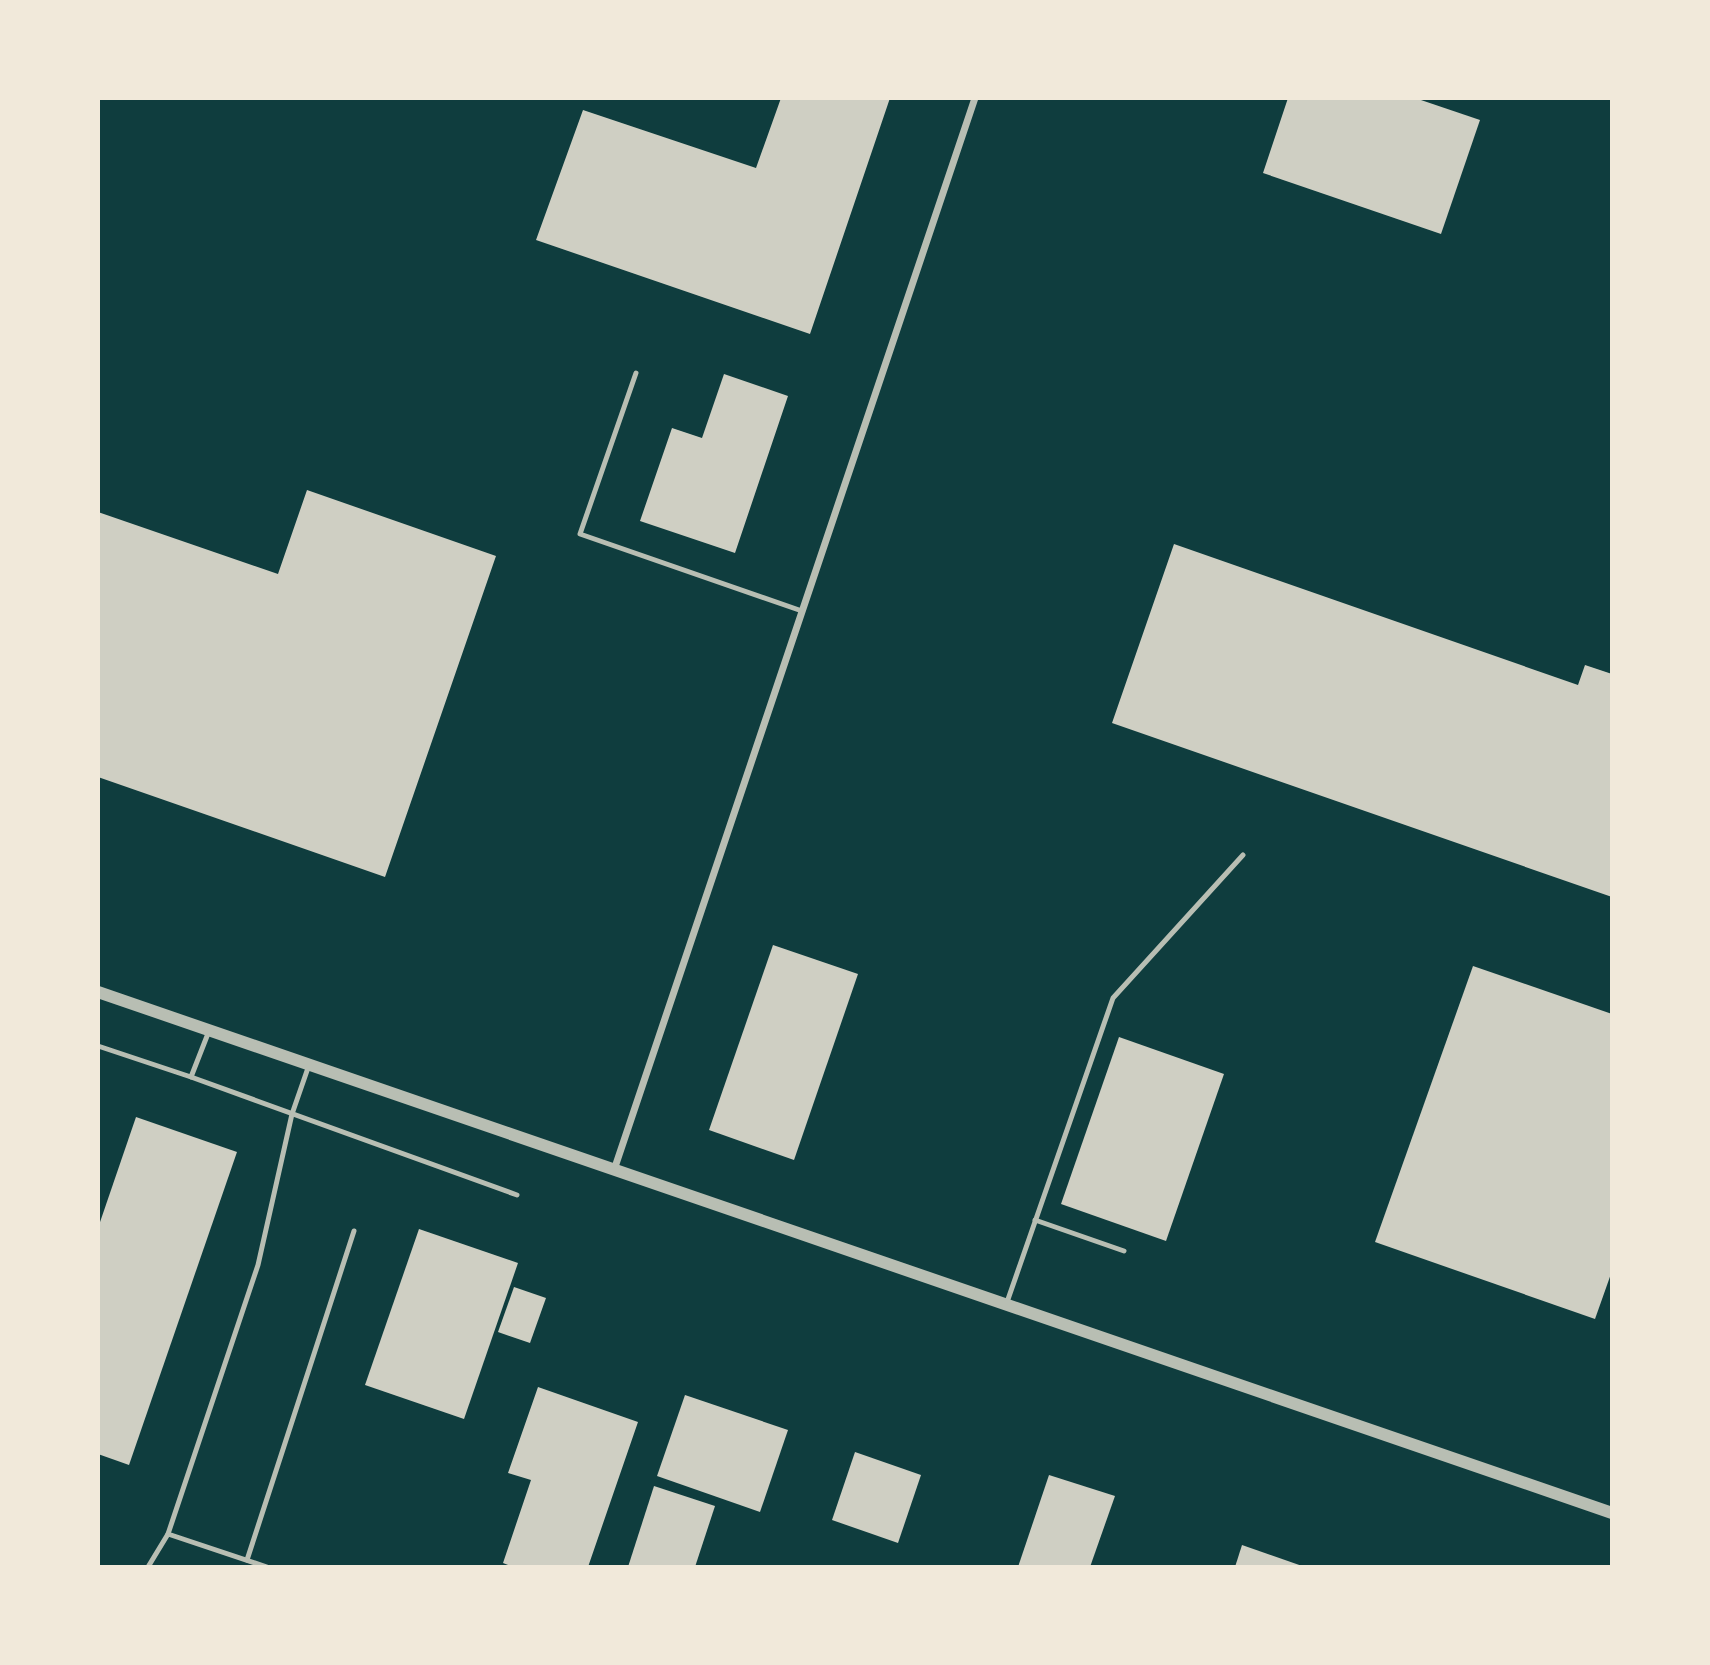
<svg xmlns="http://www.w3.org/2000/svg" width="1710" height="1665" font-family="'Work Sans',sans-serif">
<rect width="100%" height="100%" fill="#0f3d3e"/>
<g fill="#cfcfc3">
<polygon points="781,98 890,98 810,334 536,240 583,110 756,168"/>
<polygon points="1288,98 1415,98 1480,120 1441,234 1263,173"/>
<polygon points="724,374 788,396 735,553 640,521 672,428 702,438"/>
<polygon points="307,490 496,556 385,877 98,777 98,512 278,574"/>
<polygon points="1174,544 1578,685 1585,665 1612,674 1612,897 1112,723"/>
<polygon points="773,945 858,974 794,1160 709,1130"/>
<polygon points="1473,966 1612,1014 1612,1271 1595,1319 1375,1242"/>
<polygon points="1119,1037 1224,1074 1166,1241 1061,1204"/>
<polygon points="136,1117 237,1152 129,1465 98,1454 98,1228"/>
<polygon points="419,1229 518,1263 464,1419 365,1385"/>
<polygon points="514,1287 546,1298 530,1343 498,1332"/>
<polygon points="538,1387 638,1422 588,1567 513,1567 503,1563 531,1480 508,1473"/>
<polygon points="685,1395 788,1430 760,1512 657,1476"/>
<polygon points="855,1452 921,1475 898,1543 832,1520"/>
<polygon points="1049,1475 1115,1496 1090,1567 1018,1567"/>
<polygon points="654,1486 715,1506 695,1567 628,1567"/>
<polygon points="1242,1545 1305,1567 1235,1567"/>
</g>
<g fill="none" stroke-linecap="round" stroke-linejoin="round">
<g stroke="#b8beb3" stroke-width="5">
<polyline points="636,373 580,534 802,611"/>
<polyline points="98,1046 191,1077 209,1031"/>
<polyline points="191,1077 517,1195"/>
<polyline points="1035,1220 1124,1251"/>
<polyline points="1006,1305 1113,998 1243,855"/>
<polyline points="247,1560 354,1231"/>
<polyline points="148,1567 168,1534"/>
<polyline points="267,1567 168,1534 258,1265 292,1114 309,1065"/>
</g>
<polyline stroke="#b8beb3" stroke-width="7" points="614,1170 975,98"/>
<polyline stroke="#b8beb3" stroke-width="12" points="98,992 1612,1513"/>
</g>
<rect width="1710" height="1665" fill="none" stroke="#f1e9da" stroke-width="200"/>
</svg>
